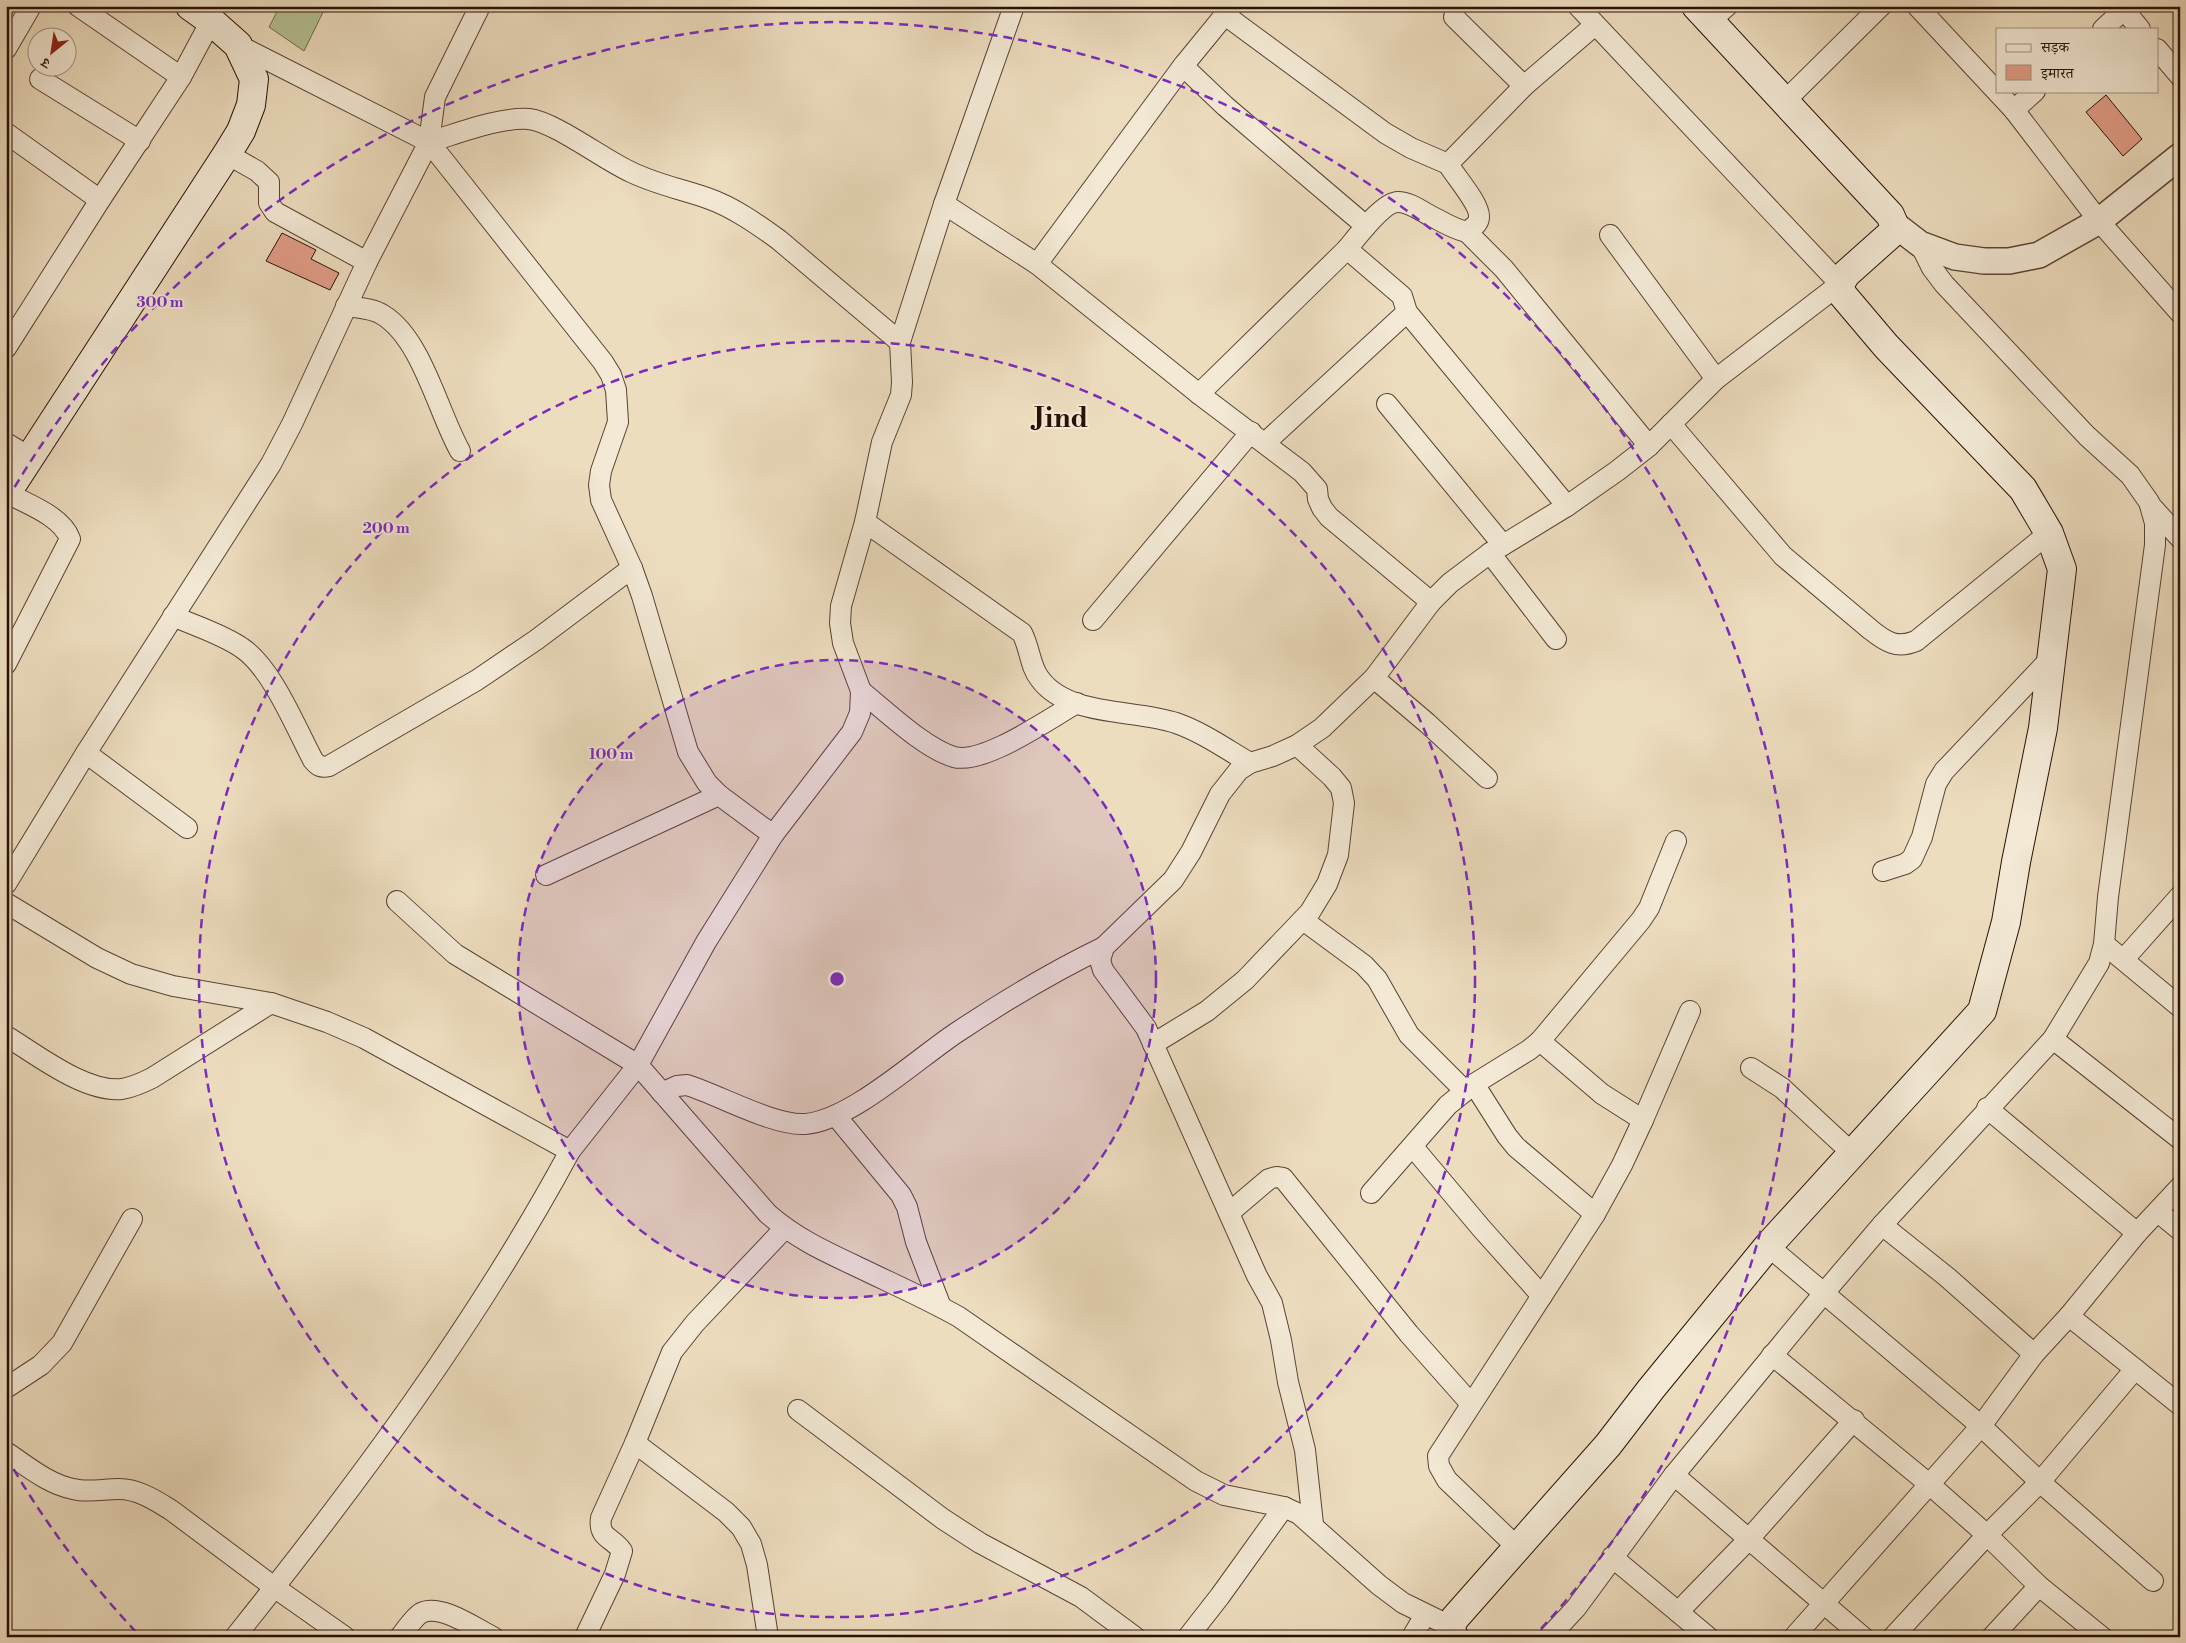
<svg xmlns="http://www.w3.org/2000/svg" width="2186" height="1643" font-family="'Libre Bodoni','Noto Serif Devanagari',serif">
<rect width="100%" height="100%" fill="#edddbf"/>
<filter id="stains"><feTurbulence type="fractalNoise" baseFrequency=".004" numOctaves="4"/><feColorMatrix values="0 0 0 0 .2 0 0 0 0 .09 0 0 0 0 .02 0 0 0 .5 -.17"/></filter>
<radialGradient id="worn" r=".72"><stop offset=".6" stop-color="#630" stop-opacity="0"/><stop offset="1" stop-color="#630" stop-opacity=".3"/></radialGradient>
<polygon fill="#b5c294" stroke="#6f694d" points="280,6 326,6 304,51 269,27"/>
<g fill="#e39e89" stroke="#291006">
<polygon points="2106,95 2142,139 2123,156 2086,112"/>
<polygon points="282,233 316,250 311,259 339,273 330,290 266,261"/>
</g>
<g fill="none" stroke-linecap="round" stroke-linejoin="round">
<g stroke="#5a4334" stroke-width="22">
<g id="minor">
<polyline points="78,6 181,77"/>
<polyline points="1917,6 2014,110 2099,221 2180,313"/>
<polyline points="2121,6 2140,29"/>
<polyline points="1225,15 1385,133 1411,148 1448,164"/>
<polyline points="1454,17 1524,86"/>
<polyline points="1710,21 1727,6"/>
<polyline points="2103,29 2128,6"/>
<polyline points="238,45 429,142 603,362 611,375 616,390 618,422 601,471 599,485 601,500 632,568 642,596 688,752 707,783 719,795 773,835"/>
<polyline points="6,49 31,6"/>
<polyline points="2157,49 2180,76"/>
<polyline points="1183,66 1225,106 1366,226"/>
<polyline points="40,79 140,141"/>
<polyline points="1785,101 1881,6"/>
<polyline points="2014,110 2035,91"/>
<polyline points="6,133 100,200"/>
<path d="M429,142c30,-9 70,-25 100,-23 26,3 75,41 102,53 24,12 50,17 76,26 26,9 50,26 72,42l121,102"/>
<polyline points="227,154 257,171 269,182 269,203 275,212 367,262"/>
<polyline points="944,204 1037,264 1199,394 1302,472 1317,489 1318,499 1322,508 1329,517 1431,602"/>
<polyline points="1467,232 1504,269 1649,446"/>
<polyline points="1610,235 1716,379"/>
<polyline points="1347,249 1402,296 1407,312 1567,506"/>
<polyline points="1037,264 1183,66 1232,6"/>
<path d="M346,306c12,2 26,2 37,9 39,24 55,97 77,136"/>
<polyline points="6,348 100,200 181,77 211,21"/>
<path d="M1199,394l148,-145c10,-12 36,-47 51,-47 12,0 23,9 33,14 12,6 22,13 36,16 5,-4 12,-8 12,-15 1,-13 -24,-41 -31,-53l76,-78 71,-61"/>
<polyline points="1387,404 1503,545"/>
<path d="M1671,424l112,132 88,74c15,12 26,19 45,11l133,-108"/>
<polyline points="6,443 31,458"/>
<polyline points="1265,443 1407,312"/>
<polyline points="2151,506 2180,538"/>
<path d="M865,522l157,111c8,15 8,34 18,46 28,38 95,30 136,44 26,9 50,26 74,40"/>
<polyline points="1490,553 1556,639"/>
<path d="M173,616c22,10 49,18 69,32 30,20 54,80 71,112 5,6 8,8 16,6l148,-86 59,-40 96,-72"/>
<polyline points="1093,620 1251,432"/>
<path d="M6,664l64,-125c-8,-23 -43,-35 -63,-46"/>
<polyline points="1374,678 1427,723 1487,778"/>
<path d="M861,691c25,20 63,57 93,66 30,8 96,-39 123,-54"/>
<polyline points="86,753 187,828"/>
<polyline points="1883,871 1905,864 1912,859 1922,837 1936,784 1944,771 2051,658"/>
<polyline points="546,875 719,795"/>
<polyline points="6,884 86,753 271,464 292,424 367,262 429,142 435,97 480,6"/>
<path d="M397,901l58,53 183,111 130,149c29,25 58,38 92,54 33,16 67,31 99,49l237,164 28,14 60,12 15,7 80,71 24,18 47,23"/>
<polyline points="6,903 97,958 131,974 173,986 271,1003 327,1022 364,1038 570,1151 638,1065 706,942 773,835 852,732 860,713 861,691 843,643 840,623 841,606 865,522 882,442 901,395 902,382 900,342 944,204 1014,6"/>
<polyline points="1303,920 1364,965 1377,979 1409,1035 1465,1091"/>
<polyline points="2104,944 2180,1007"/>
<polyline points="2124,959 2180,896"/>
<path d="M6,1036c30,18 79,57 116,53 11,-2 20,-6 30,-11l119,-75"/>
<polyline points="2053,1039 2180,1139"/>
<polyline points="1540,1041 1602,1094 1643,1120"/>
<polyline points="1153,1044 1207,1011 1245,980 1310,912 1327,884 1338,855 1344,803 1341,788 1332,777 1297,745"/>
<polyline points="1751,1068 1782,1088 1852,1153"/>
<polyline points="1474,1084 1507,1136 1516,1147 1595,1214"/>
<path d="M662,1093l15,-7 10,-1c32,10 87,41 118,39 45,-3 112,-65 151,-91 48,-32 96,-61 148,-86"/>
<polyline points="1987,1108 2137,1233"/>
<polyline points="836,1116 901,1195 907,1207 916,1242 941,1307"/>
<polyline points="1413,1147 1482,1229 1542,1296"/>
<polyline points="1371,1193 1448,1105 1474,1084 1529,1050 1540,1041 1641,920 1649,908 1676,841"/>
<polyline points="1230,1212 1269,1179 1276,1177 1283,1178 1409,1334 1471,1404"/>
<polyline points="2158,1212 2180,1230"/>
<polyline points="1882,1225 1947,1277 2034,1354"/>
<polyline points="1768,1246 1981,1426 2040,1482 2153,1581"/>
<polyline points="2069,1316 2180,1405"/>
<polyline points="1772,1355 1929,1484 1987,1535 2039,1586 2102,1637"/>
<polyline points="6,1388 41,1365 62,1343 132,1219"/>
<polyline points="798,1410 943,1519 980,1543 1081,1597 1135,1637"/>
<polyline points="635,1443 726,1512 741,1527 751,1544 757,1565 768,1637"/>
<path d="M6,1452c21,14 42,32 67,37 15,4 30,0 46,0 19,0 36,11 52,21l103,77 71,50"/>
<polyline points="1674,1475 1863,1637"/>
<polyline points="1313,1524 1305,1450 1288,1382 1281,1340 1272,1303 1257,1276 1146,1028 1103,970 1100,960 1104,947 1173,880 1191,852 1220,794 1239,770 1250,763 1273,756 1297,745 1322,728 1374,678 1431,602 1450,583 1490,553 1567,506 1617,471 1649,446 1716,379 1840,284 1578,6"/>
<polyline points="1518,1548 1447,1480 1439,1466 1438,1456 1595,1214 1622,1165 1643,1120 1690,1011"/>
<polyline points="1612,1557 1708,1637"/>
<polyline points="1678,1612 1748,1540 1854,1420"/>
<path d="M235,1637c123,-154 241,-312 335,-486"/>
<path d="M400,1637c6,-7 13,-19 21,-24 19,-10 54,15 72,24"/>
<path d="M585,1637l30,-63 7,-23c-9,-14 -24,-12 -21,-33l34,-75 37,-91 23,-29 90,-95"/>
<polyline points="1188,1637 1220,1596 1284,1507"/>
<polyline points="1412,1637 1425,1615"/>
<polyline points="1549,1637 1576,1608 1674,1475 1824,1293 1882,1225 2053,1039 2099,963 2104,944 2108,897 2155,545 2155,523 2149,502 2130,475 2087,436 1944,284 1932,268 1920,244"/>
<polyline points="1794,1637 1981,1426 2034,1354 2069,1316 2137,1233 2180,1187"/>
<polyline points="1893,1637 1987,1535 2040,1482 2135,1369"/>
<polyline points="1992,1637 2039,1586"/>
</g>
</g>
<g stroke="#5a4334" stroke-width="28">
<polyline id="tertiary" points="1894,224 1920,244 1955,257 1984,261 2009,261 2039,255 2099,221 2180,156"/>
</g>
<g stroke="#291006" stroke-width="30">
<g id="secondary">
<polyline points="6,494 227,154 241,131 251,105 254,79 238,45 211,21 190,6"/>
<polyline points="1454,1637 1450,1626 1455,1618 1608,1445 1651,1389 1768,1246 1982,1011 2006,922 2016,862 2043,728 2062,569 2049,533 2023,489 1886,346 1842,294 1840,284 1846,274 1892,233 1894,224 1890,215 1696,6"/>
</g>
</g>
<use href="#minor" stroke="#f3e9d5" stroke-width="20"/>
<use href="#tertiary" stroke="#f3e9d5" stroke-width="25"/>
<use href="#secondary" stroke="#f3e9d5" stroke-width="28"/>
</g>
<circle cx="837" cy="979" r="319" fill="#7b2cbf" fill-opacity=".12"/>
<g fill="none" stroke="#7b2cbf" stroke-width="2.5" stroke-dasharray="9 6">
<circle cx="837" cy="979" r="319"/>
<circle cx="837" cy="979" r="638"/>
<path d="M136 1632A958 958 0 0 1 7 1458M7 500A958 958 0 1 1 1538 1632"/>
</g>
<g text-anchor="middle" stroke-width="4" stroke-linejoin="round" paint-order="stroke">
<g font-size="28" font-weight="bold" fill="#291006" stroke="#f3e9d5">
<text x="1061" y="427">Jind</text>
</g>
</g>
<circle cx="837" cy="979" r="8" fill="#7b2cbf" stroke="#f3e9d5" stroke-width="2.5"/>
<g font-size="15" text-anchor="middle" font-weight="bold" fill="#7b2cbf" stroke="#f3e9d5" stroke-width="4" stroke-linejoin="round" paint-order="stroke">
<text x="160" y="307">300 m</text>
<text x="386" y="533">200 m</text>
<text x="611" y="759">100 m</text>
</g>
<rect width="2186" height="1643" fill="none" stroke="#edddbf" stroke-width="25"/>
<rect x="8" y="8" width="2171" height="1628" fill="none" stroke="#291006" stroke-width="2.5"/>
<rect x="12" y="12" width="2161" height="1618" fill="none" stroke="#291006"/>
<rect x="1996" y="28" width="162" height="65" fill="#f3e9d5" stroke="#a29282"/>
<rect x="2006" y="44" width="25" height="8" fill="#f3e9d5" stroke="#a29282"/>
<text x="2041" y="52" font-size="15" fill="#291006">सड़क</text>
<rect x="2006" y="65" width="25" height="15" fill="#e39e89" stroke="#a29282"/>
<text x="2041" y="78" font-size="15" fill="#291006">इमारत</text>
<g transform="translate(52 52) rotate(210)"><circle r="24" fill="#f3e9d5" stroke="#a29282"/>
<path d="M0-4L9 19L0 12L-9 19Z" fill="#8f2418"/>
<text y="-8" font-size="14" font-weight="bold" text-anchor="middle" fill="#291006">उ</text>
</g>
<rect width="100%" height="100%" filter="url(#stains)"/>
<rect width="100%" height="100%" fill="url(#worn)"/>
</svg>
